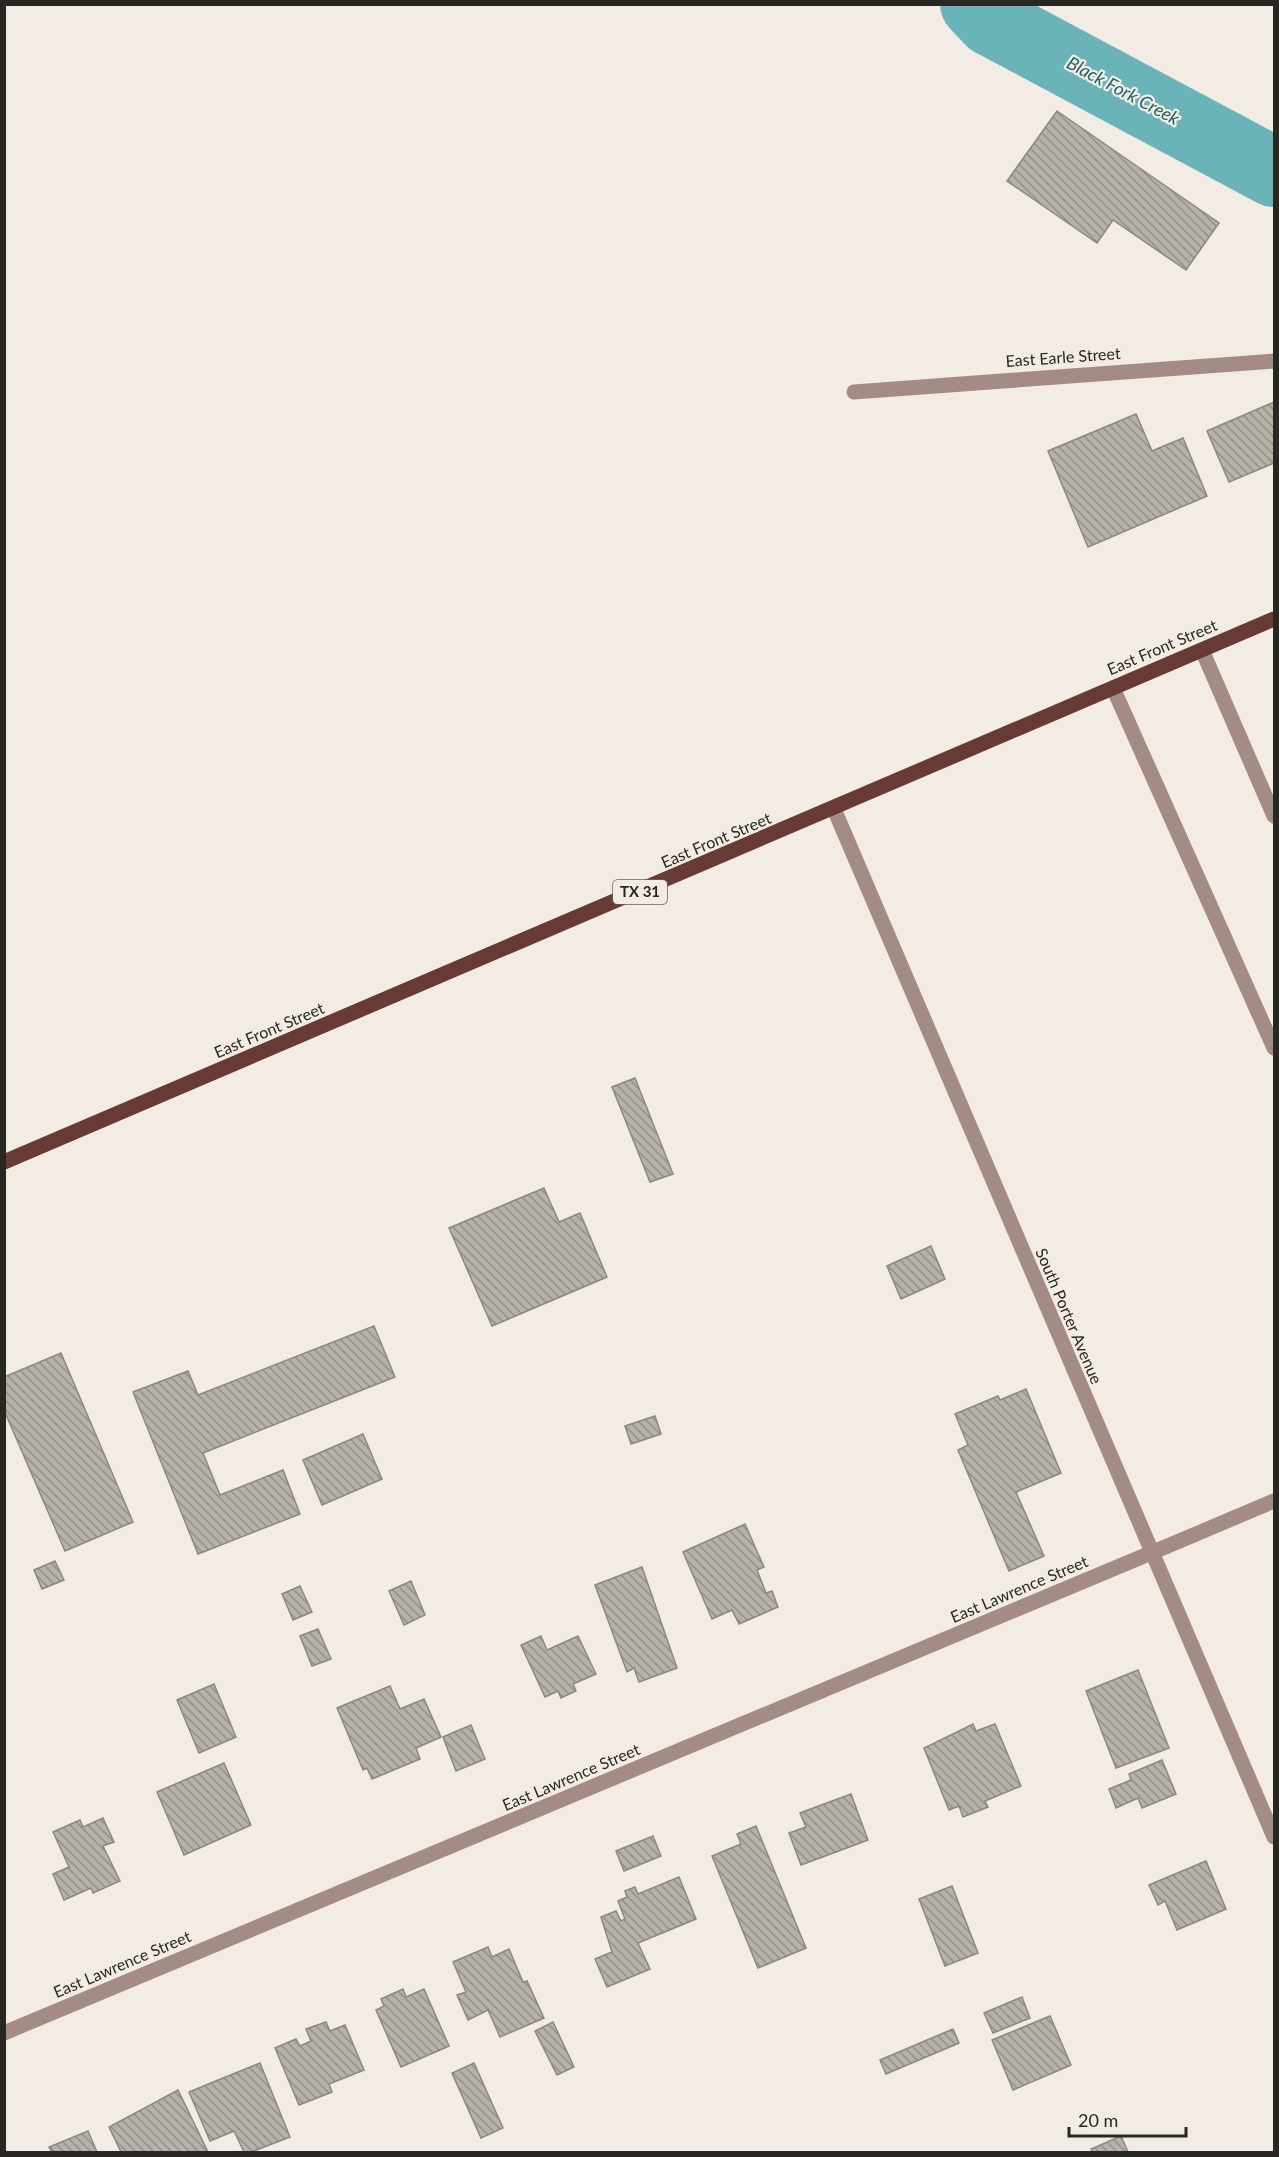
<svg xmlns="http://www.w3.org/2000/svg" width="1279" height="2157" font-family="Lato,sans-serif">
<defs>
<pattern id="building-back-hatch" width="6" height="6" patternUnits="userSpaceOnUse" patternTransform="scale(1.5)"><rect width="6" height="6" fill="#b6b1a9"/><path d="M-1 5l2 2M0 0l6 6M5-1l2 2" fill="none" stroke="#949089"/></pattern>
</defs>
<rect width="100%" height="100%" fill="#f2ece4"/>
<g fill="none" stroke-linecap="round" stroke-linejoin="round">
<polyline stroke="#6ab4b9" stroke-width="70" points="975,4 991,21 1274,172"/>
</g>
<g fill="url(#building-back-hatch)" stroke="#8c8780" stroke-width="1.5">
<polygon points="1057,111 1219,223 1186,270 1113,220 1097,243 1007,181"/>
<polygon points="1274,402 1274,463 1229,482 1207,431"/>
<polygon points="1136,414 1152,451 1183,438 1207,496 1088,547 1048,451"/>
<polygon points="635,1078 673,1174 650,1182 612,1087"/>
<polygon points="544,1188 559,1222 580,1213 607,1277 492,1326 449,1228"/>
<polygon points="931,1246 945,1279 901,1299 887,1266"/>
<polygon points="374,1326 395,1377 203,1453 220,1495 283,1470 300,1514 198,1554 133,1392 188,1371 198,1395"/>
<polygon points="61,1353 133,1522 65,1551 4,1410 4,1377"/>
<polygon points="1026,1389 1061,1473 1016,1492 1044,1556 1009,1571 958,1450 968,1445 955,1414 998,1396 1000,1400"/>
<polygon points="655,1416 661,1434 631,1444 625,1426"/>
<polygon points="363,1434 382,1479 322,1505 303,1460"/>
<polygon points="745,1524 764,1567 757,1570 766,1593 772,1591 778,1607 739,1624 732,1610 712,1619 683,1552"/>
<polygon points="55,1561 64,1580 42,1589 34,1570"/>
<polygon points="642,1567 677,1668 639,1682 634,1668 627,1672 595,1585"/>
<polygon points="411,1581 425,1615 404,1625 389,1591"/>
<polygon points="300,1586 312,1612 293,1620 282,1594"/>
<polygon points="318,1629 331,1659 312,1666 300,1636"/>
<polygon points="541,1636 547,1650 578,1636 596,1674 573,1684 576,1691 561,1698 558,1691 545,1697 521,1645"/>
<polygon points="1138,1670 1169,1748 1116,1768 1086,1691"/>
<polygon points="214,1684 236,1737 199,1753 177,1700"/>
<polygon points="390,1686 400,1709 424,1699 441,1737 416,1748 420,1759 372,1779 367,1768 363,1770 337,1708"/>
<polygon points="973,1724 976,1731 995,1724 1021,1786 985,1801 988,1807 963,1817 959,1806 949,1810 924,1748"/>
<polygon points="471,1725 485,1759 456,1771 443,1737"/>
<polygon points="1162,1760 1176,1794 1142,1808 1138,1798 1116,1808 1109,1789 1131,1780 1129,1774"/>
<polygon points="224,1763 251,1825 184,1855 157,1792"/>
<polygon points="851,1794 868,1840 801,1865 789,1833 806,1827 800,1813"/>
<polygon points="103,1818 114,1842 103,1846 120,1881 93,1893 91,1888 64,1900 53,1874 69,1867 53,1832 80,1820 83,1827"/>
<polygon points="756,1826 806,1948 758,1968 712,1856 741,1844 737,1834"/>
<polygon points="653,1836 661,1856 624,1871 616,1851"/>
<polygon points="1206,1861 1226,1909 1177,1930 1165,1901 1158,1905 1149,1885"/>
<polygon points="679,1877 696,1919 638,1943 650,1969 607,1987 595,1959 612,1952 601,1917 616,1911 621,1921 625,1919 618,1901 627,1897 625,1891 635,1887 638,1894"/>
<polygon points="952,1886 978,1953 945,1966 919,1899"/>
<polygon points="488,1947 492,1957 509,1949 523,1982 527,1981 544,2018 500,2037 488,2010 468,2020 457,1995 466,1992 453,1962"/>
<polygon points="403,1989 406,1997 424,1989 449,2046 401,2067 376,2010 384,2006 381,1999"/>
<polygon points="1022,1997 1030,2018 993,2033 984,2013"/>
<polygon points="1050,2016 1071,2065 1013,2090 992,2040"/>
<polygon points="326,2022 330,2031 345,2025 364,2070 329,2084 332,2092 299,2105 275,2048 296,2039 300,2046 311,2041 306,2029"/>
<polygon points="553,2022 574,2067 557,2075 535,2031"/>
<polygon points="953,2029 959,2043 886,2074 880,2060"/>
<polygon points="260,2063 290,2137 251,2152 244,2152 234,2131 210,2141 189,2092"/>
<polygon points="474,2063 503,2128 481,2138 452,2073"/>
<polygon points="178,2090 208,2152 121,2152 109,2127"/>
<polygon points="88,2131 97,2152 52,2152 49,2147"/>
<polygon points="1121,2136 1128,2152 1093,2152 1091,2149"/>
</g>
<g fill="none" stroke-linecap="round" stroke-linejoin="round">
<g stroke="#a58b85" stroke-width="15">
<polyline points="1202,650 1274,816"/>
<polyline points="1113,688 1274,1048"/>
<polyline points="1151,1553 1274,1501"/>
</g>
<g stroke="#a58b85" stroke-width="15">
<polyline points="854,392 1274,361"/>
<polyline points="834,809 1274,1837"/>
<polyline points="4,2033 1151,1553"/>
</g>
<polyline stroke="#673b33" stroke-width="15" points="4,1162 1274,619"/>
</g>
<g text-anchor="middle" stroke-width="4.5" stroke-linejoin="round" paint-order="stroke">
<rect fill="#f2ece4" stroke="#65625e" stroke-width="1.5" x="613" y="880" width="54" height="24" rx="4.5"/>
<g font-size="15" font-weight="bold" fill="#292724">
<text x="640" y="897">TX 31</text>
</g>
<g font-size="16" fill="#292724" stroke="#f2ece4">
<text transform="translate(1063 357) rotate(-4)" y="6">East Earle Street</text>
<text transform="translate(1162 647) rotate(-23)" y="6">East Front Street</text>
<text transform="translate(716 840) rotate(-23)" y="6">East Front Street</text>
<text transform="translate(269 1030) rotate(-23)" y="6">East Front Street</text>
<text transform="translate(1069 1316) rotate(67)" y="6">South Porter Avenue</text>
<text transform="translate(1019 1589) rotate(-23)" y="6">East Lawrence Street</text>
<text transform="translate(571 1777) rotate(-23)" y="6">East Lawrence Street</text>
<text transform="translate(122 1964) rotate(-23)" y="6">East Lawrence Street</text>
</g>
<g font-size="18" font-style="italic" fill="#236265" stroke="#f2ece4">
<text transform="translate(1123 91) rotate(28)" y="6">Black Fork Creek</text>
</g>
</g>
<rect width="1279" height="2157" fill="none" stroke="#292724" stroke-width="12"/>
<path d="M1069 2127v9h117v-9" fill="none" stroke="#292724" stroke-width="3"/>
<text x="1078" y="2127" font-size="18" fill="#292724" stroke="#f2ece4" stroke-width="4.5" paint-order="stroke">20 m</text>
</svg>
